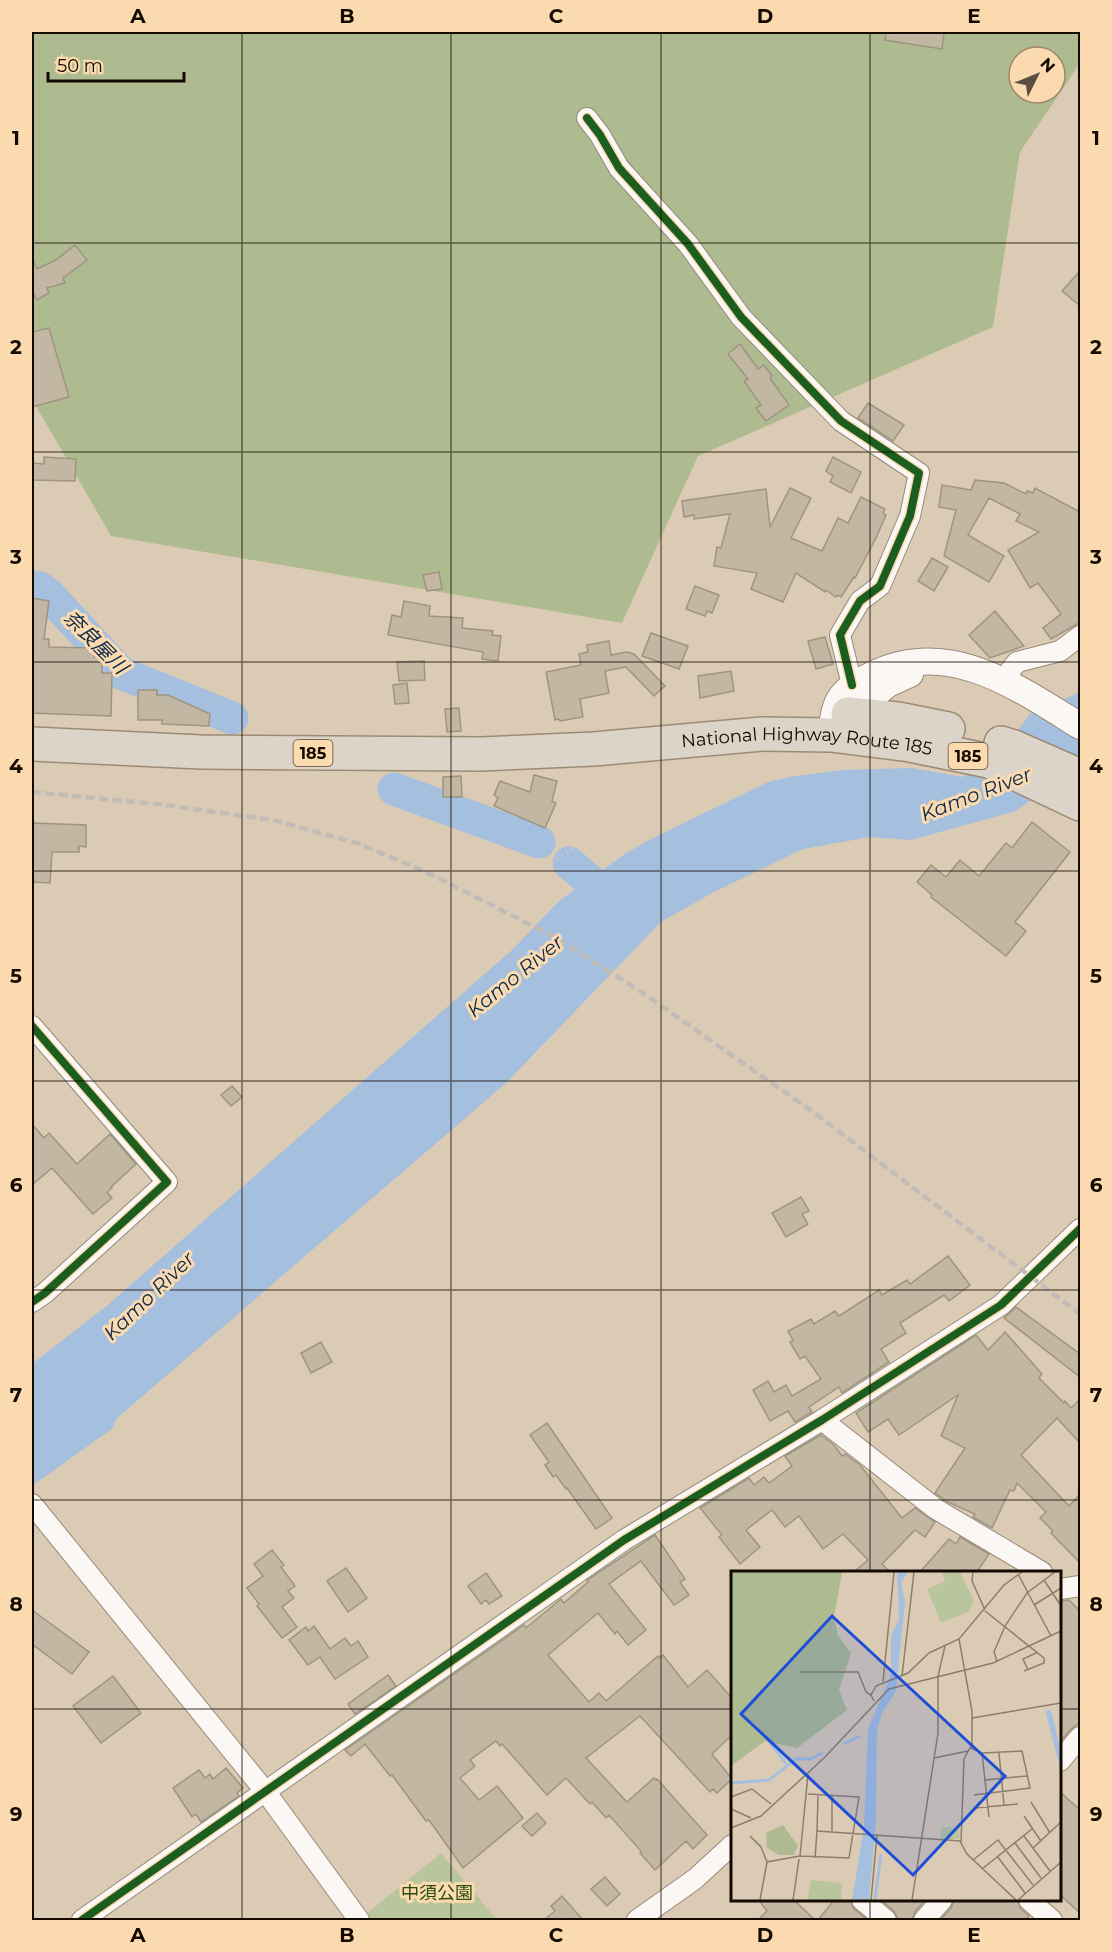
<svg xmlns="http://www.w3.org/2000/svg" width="1112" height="1952" font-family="Montserrat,'Noto Sans JP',sans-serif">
<rect width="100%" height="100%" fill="#dccbb4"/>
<polygon fill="#b9c59c" points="441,1853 497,1920 369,1920 365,1915"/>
<path fill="#aebb90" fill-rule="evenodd" d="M32,32h1048v31l-60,89 -27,175 -295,129 -76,167 -511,-87 -79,-137zM1019,57h36v36h-36z"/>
<polygon fill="#a5bfde" points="1080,692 1080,763 1016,811 911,840 870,837 803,849 712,893 661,922 506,1083 116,1419 113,1428 32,1486 32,1364 109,1304 513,949 559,901 625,854 651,839 768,782 794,776 844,770 912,768 963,777 1011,740 1030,714"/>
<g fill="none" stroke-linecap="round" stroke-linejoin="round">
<g stroke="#a5bfde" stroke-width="33">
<polyline points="32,587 40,588 49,595 121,673 232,718"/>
<polyline points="394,789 539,842"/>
<polyline points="569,863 610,898"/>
</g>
</g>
<g fill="#c2b7a3" stroke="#9e9480" stroke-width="1.5">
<polygon points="886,32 944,33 942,49 885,40"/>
<polygon points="75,245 87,260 63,278 65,283 47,288 49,293 37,300 33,292 32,293 32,258 37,269 56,260"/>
<polygon points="1080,271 1080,306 1062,291"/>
<polygon points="49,328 69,397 32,407 32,332"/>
<polygon points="740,344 758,369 764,365 772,376 770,378 789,405 766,421 756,408 761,405 744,381 748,379 728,354"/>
<polygon points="868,403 904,425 893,441 858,418"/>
<polygon points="44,457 76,459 75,481 32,480 32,463 44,464"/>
<polygon points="833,457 861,472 851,493 830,482 833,476 826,471"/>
<polygon points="975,480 1004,483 1026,494 1027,491 1033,493 1035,488 1080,512 1080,622 1077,624 1051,639 1043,628 1061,614 1038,583 1030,588 1008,550 1039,532 1016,521 1020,514 989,498 968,535 1004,556 989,582 944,556 956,510 939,507 942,485 971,490"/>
<polygon points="790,488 811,498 791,538 822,551 838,518 848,523 861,497 885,509 883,513 886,515 876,538 855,578 854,577 841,597 838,595 836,597 826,590 825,592 796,573 783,602 751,589 757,573 714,566 717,547 721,548 730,514 694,519 694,515 684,517 682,501 766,489 770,527"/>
<polygon points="932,558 948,567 934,591 918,581"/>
<polygon points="439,572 442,589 427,591 423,575"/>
<polygon points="695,586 719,595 712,613 707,611 705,616 686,609"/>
<polygon points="32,598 49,601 44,639 49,639 49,647 94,648 94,657 102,657 102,673 112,673 111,716 32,713"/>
<polygon points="404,601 430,606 429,616 463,618 462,628 493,631 492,635 501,636 498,661 482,659 483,652 388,635 392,615 401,617"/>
<polygon points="995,611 1024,646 990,658 969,635"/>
<polygon points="651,633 688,646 679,669 642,656"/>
<polygon points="825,637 833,664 816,669 808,641"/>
<polygon points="609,641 611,655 627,652 634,654 665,686 654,696 626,667 605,671 609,693 580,699 583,717 560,721 559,719 555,720 546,672 581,665 579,654 588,652 587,645"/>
<polygon points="424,661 425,680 399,681 397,662"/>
<polygon points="731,671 734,691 700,698 698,676"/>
<polygon points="407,683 409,703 395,704 393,685"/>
<polygon points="138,690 157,690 157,695 168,695 210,714 209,726 162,724 162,720 138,720"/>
<polygon points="459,708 461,731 447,732 445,709"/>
<polygon points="534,775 557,781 552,801 556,803 545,828 494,806 498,798 494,795 500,781 530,792"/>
<polygon points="461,776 462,797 443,797 443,777"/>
<polygon points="1032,822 1070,852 1015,922 1026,931 1006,956 931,897 932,895 917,882 931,865 946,877 960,860 979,876 1006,843 1012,848"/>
<polygon points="32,823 86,825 86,847 79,846 79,852 52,852 50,883 32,882"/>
<polygon points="232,1086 242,1097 231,1106 221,1095"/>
<polygon points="32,1124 44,1138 49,1133 77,1164 110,1134 136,1164 111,1187 112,1188 107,1192 112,1198 93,1214 52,1168 32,1185"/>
<polygon points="801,1197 809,1211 802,1214 808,1224 786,1237 772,1213"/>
<polygon points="948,1256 970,1285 949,1301 944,1295 900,1323 906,1333 881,1349 889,1362 842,1393 839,1387 809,1407 812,1412 795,1422 788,1411 770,1421 753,1390 768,1381 774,1392 786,1385 792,1396 821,1379 805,1356 800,1359 790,1342 793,1340 788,1331 811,1319 814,1324 835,1311 839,1316 879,1290 882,1295 907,1280 910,1284"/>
<polygon points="1016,1307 1080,1354 1080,1377 1004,1318"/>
<polygon points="1005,1332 1042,1374 1039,1378 1064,1403 1065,1401 1071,1408 1080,1399 1080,1443 1057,1418 1021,1455 1069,1506 1080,1494 1080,1563 1051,1533 1053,1531 1040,1518 1046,1512 1017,1483 1014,1491 1010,1490 992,1528 973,1517 975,1514 948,1502 935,1493 965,1448 941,1436 958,1395 899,1435 888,1419 868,1432 856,1413 976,1335 988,1350"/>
<polygon points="321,1342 332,1362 311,1373 301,1353"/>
<polygon points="547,1423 612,1518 596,1529 567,1488 566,1489 556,1475 553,1477 545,1465 549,1462 530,1435"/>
<polygon points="821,1435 834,1445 842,1456 845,1454 860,1465 902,1518 915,1508 935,1522 925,1537 915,1530 882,1564 890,1572 854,1572 868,1560 843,1534 823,1549 799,1516 785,1527 772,1510 746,1530 760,1547 740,1564 719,1537 722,1535 700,1508 749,1478 754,1485 764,1477 769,1483 792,1466 785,1456"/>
<polygon points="655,1535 685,1579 680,1582 689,1595 674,1605 641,1561 609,1584 646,1630 628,1645 617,1631 615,1634 598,1613 548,1655 589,1702 599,1693 606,1701 658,1656 659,1658 663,1655 688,1687 707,1670 732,1698 732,1735 712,1754 732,1779 717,1793 713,1789 710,1792 640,1716 586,1758 627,1802 654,1778 656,1780 657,1779 707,1835 693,1849 686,1841 655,1870 640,1853 641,1851 609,1815 606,1818 592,1802 590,1804 566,1778 547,1795 502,1744 500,1746 496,1741 470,1760 475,1766 460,1778 479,1800 497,1786 523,1818 463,1868 429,1820 426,1821 392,1775 390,1776 365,1744 351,1756 345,1750 524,1625 526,1628 561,1599 564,1603 588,1582 587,1580"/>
<polygon points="960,1537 989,1554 977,1572 920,1572 949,1539 956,1544"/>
<polygon points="272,1550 284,1565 281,1567 295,1586 288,1591 294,1598 282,1607 297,1627 282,1638 257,1606 259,1604 247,1588 263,1576 254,1564"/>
<polygon points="346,1568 367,1598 348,1612 327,1581"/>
<polygon points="486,1573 502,1596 489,1604 486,1600 481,1604 468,1586"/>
<polygon points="1069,1600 1080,1611 1080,1722 1071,1729 1059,1743 1059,1601"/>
<polygon points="32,1610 89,1652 72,1674 32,1644"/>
<polygon points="314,1626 330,1649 345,1638 351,1646 358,1641 368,1657 335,1679 320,1657 308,1665 289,1640 306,1627 308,1631"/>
<polygon points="388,1675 396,1686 355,1714 348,1704"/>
<polygon points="113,1676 141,1713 101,1743 73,1706"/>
<polygon points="226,1768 243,1788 237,1793 239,1796 201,1822 196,1814 192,1817 173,1788 199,1770 205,1778 210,1774 213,1779"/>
<polygon points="1059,1791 1080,1810 1080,1913 1059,1894"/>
<polygon points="537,1813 546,1823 532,1836 522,1826"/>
<polygon points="605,1877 620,1894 607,1906 591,1889"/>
<polygon points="562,1896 583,1920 544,1920 555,1911 551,1906"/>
<polygon points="758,1899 793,1899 815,1920 758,1920 767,1911"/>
<polygon points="835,1899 850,1899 854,1909 868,1920 818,1920"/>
<polygon points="880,1899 926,1899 915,1912 912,1920 898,1920 894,1911"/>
<polygon points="954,1899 1017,1899 1021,1909 1029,1916 1025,1920 940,1920 951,1908"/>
</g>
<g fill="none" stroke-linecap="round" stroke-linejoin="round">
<g stroke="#978a78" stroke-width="22">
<g id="minor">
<polyline points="587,118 600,135 619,168 688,244 741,317 841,421 919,473 910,516 880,586 860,601 840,635 852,685"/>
<polyline points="1003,680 1017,662 1060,651 1080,636"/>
<polyline points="32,1026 167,1182 45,1293 32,1302"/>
<polyline points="822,1420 936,1509 1042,1572"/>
<polyline points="32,1504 265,1791 359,1920"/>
<polyline points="1060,1589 1080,1586"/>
<polyline points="1060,1761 1080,1737"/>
<polyline points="862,1900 886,1920"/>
<polyline points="1029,1900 1052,1920"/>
<polyline points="82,1920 624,1540 822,1420 1001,1305 1080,1229"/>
<polyline points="637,1920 695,1879 732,1845"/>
<polyline points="924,1920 942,1900"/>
</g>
</g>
<g stroke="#978a78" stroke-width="28">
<g id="tertiary">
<polyline points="849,725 851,714 888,684 910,674"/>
<path d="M831,734c4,-36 9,-43 41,-59 76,-38 145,12 208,51"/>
</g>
</g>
<g stroke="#9b8b73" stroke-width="36">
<g id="trunk">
<polyline points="848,714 898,719 948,729"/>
<polyline points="1001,743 1014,747 1080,776"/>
<path id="s1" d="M32,744l169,8 280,2 113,-5 168,-15 69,1 79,10 79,16 91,43"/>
</g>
</g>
<polyline stroke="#d0cbc4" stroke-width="3" stroke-dasharray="1.5 4.5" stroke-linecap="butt" points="460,930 530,877 634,808 702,778 729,763"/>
<use href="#minor" stroke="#faf7f4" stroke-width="20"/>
<use href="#tertiary" stroke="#faf7f4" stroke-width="26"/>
<use href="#trunk" stroke="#dcd4c8" stroke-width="33"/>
<polyline stroke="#c1bcb6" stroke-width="4.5" stroke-dasharray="9 4.5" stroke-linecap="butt" points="32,792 166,805 273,820 357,843 424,871 551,935 640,991 813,1112 1080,1314"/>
<g stroke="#fbdaaf" stroke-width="11">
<g id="cycleway">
<polyline points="587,118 600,135 619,168 688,244 741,317 841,421 919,473 910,516 880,586 860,601 840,635 852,685"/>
<polyline points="32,1026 167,1182 45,1293 32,1302"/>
<polyline points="82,1920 624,1540 822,1420 1001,1305 1080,1229"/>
</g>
</g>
<use href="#cycleway" stroke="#1b5e20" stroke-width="8"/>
</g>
<path fill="none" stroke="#140a00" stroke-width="1.5" stroke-opacity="0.55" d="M242,32v1888M451,32v1888M661,32v1888M870,32v1540M32,243h1048M32,452h1048M32,662h1048M32,871h1048M32,1081h1048M32,1290h1048M32,1500h1048M32,1709h700M1060,1709h20M870,1900v20"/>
<g text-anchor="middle" stroke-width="6" stroke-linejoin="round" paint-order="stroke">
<g fill="#fbdaaf" stroke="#594834" stroke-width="1.5">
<rect x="293.5" y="740" width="39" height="26" rx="4.5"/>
<rect x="948.5" y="743" width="39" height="26" rx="4.5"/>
</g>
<g font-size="16" font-weight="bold" fill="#140a00">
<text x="313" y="759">185</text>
<text x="968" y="762">185</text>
</g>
<g font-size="18" fill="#140a00" stroke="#fbdaaf">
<text dy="6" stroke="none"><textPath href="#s1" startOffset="776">National Highway Route 185</textPath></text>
</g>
<g font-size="18" fill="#294c0d" stroke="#fbdaaf">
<text x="437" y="1899">中須公園</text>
</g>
<g font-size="20" font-style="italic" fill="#0b294c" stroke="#fbdaaf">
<text transform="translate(96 642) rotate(45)" y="7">奈良屋川</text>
<text transform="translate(976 794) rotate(-21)" y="7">Kamo River</text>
<text transform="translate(515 976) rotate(-39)" y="7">Kamo River</text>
<text transform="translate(149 1296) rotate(-44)" y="7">Kamo River</text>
</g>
</g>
<g transform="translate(731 1571)">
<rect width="330" height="330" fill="#dccbb4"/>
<path d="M211,1h18l14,29 -6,11 -27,11 -14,-34 18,-8zM210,256l18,1 1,11h-20zM80,309l31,3 -1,17h-34z" fill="#b9c59c"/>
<path d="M0,1h111l-8,45 4,19 13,17 -12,37 8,20 -50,38 -32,-7 -34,25zM52,254l15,21 -5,9h-14l-12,-7 -1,-15z" fill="#aebb90"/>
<path d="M166,1h11l-7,10 4,21 -9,88 -14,22 -5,18 -1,90 -7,79h-17l12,-74 4,-97 23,-55v-38l8,-17zM320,139l10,42v19l-13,-50 -2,-10z" fill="#a5bfde"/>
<path fill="none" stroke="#a5bfde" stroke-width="3" d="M38,170l18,24M112,173l17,-8M0,212l38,-3 27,-21h14l13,-6M144,329l6,-46"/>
<path fill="none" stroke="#8c7e6c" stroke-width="1.5" d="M242,1l-1,9 13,29M287,3l33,62M313,9l17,26M303,34l27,-17M254,40l59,47v5l-20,8M228,68l13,72v33l-8,15 -3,84 6,11 49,46M266,90l-3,-9 11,-26 22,-33 28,-21M297,99l-5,-11 15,-7M69,101h58l8,20 5,3M171,105l12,-104M152,111l11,-110M143,130l-3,-6 5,-9 32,-13 21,-20 30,-14 45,-54 18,-13M241,147l89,-15M239,177l12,5 40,-2 8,37 -56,7M251,182l7,64M268,182l5,52M203,187l34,-7M254,209l42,-4M87,224l-1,36 144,10M101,225v35M0,226l21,-8 19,15M300,231l19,31M243,237l44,-4M0,238l20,9M293,245l17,25M0,257l30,-12 63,-58 65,-69 104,-26 68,-32M19,265l11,11 6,15M293,265l26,35M284,272l26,35M302,277l28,-26M69,285l8,-82M266,285l28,37M84,287l2,-27M242,289l25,-20 35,45M251,298l50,-40M29,329l7,-38 33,-6 49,2 10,-61 -51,-3M62,329l6,-41M140,329l6,-65M181,329l26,-167v-57l7,-30M287,329l43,-38"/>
<path fill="#1d4ed8" fill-opacity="0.15" stroke="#1d4ed8" stroke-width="3" d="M101,45l173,160 -92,99 -172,-161z"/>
<rect width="330" height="330" fill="none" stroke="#140a00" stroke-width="3"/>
</g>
<rect width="1112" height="1952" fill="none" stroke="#fbdaaf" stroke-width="66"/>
<g transform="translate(1037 75) rotate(47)"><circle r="28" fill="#fbdaaf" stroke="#9f8769" stroke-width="1.5"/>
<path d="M0-4.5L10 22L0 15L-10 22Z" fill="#5a4e3f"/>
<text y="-9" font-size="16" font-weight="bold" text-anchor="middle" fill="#140a00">N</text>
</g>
<path d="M48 72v9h136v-9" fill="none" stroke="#140a00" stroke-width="3"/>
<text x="57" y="72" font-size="18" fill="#140a00" stroke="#fbdaaf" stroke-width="4.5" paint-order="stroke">50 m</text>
<rect x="33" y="33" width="1046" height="1886" fill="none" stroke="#140a00" stroke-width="2"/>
<g font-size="20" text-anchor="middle" font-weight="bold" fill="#140a00">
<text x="138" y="23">A</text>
<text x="347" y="23">B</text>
<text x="556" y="23">C</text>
<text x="765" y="23">D</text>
<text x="974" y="23">E</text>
<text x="16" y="145">1</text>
<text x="1096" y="145">1</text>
<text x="16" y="354">2</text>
<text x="1096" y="354">2</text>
<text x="16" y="564">3</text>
<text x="1096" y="564">3</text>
<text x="16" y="773">4</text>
<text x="1096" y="773">4</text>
<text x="16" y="983">5</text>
<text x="1096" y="983">5</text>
<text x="16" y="1192">6</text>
<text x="1096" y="1192">6</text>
<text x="16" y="1402">7</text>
<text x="1096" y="1402">7</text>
<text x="16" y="1611">8</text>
<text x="1096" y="1611">8</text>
<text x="16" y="1821">9</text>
<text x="1096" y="1821">9</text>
<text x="138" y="1942">A</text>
<text x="347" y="1942">B</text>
<text x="556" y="1942">C</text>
<text x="765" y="1942">D</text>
<text x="974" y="1942">E</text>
</g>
</svg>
